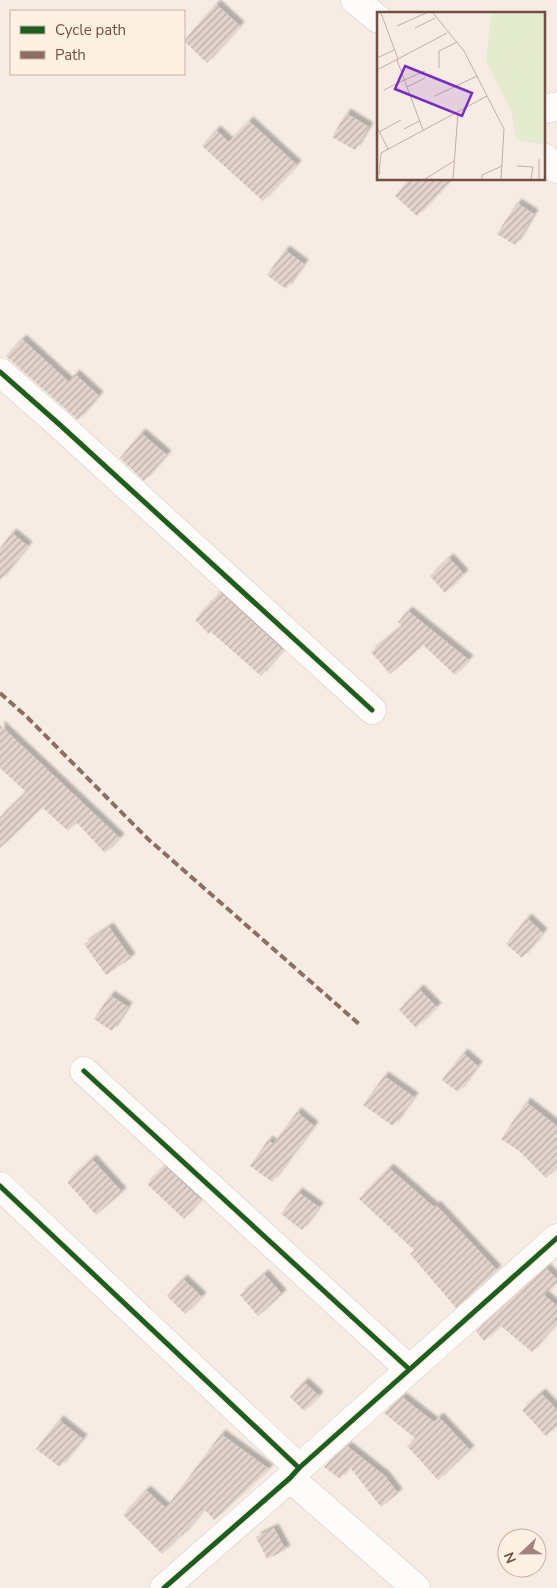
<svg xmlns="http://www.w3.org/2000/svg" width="557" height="1588" font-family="'Nunito Sans',sans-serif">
<defs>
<pattern id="building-hatch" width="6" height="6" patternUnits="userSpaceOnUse" patternTransform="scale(1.25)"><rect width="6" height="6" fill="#e2d3cc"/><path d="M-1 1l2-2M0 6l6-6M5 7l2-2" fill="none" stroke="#bcada7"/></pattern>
<filter id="shadow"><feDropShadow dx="4.5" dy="-4.5" stdDeviation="1" flood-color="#0004"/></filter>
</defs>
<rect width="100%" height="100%" fill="#f6ece4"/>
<g fill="url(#building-hatch)" filter="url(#shadow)">
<polygon points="216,4 240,26 207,63 184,41"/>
<polygon points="346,113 369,127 355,150 332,137"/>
<polygon points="249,121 297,165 263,201 202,146 216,130 229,142"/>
<polygon points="410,179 452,179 417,216 395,196"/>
<polygon points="517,203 534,214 515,245 497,234"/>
<polygon points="285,250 304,264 286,289 267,275"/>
<polygon points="22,339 69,382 75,374 99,396 78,420 6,356"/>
<polygon points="141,433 167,455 144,481 120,458"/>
<polygon points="12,533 28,546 0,581 0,548"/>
<polygon points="449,558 464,574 445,593 430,576"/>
<polygon points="220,592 283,650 261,676 211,632 209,634 195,620"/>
<polygon points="408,611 469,660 455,675 423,645 390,674 371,652 402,626 398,622"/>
<polygon points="0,725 120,838 105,853 76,822 68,831 42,807 0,848 0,817 26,792 0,768"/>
<polygon points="527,918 543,933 522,958 506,944"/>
<polygon points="109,927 131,958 106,975 84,944"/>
<polygon points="419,989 437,1007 416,1028 399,1010"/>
<polygon points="110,995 128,1007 112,1031 94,1019"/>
<polygon points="463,1053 478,1066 458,1092 442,1080"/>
<polygon points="384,1076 414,1097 393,1126 363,1105"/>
<polygon points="526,1102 557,1126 557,1167 546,1178 519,1151 501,1139"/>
<polygon points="297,1112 314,1126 272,1182 250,1166 268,1140 273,1144"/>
<polygon points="92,1159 122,1192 96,1215 67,1182"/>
<polygon points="165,1166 201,1200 184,1219 147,1184"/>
<polygon points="389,1168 434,1207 436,1205 497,1270 456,1308 410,1254 414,1250 359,1199"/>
<polygon points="298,1192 319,1207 302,1230 281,1214"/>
<polygon points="546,1268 557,1279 557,1282 544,1295 557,1306 557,1323 532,1352 501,1326 484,1341 476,1331"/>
<polygon points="264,1274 282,1294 258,1316 240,1295"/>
<polygon points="183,1279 202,1297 185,1314 167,1296"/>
<polygon points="304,1382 319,1396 304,1411 290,1397"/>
<polygon points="541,1393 557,1410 557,1425 546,1436 522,1410"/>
<polygon points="402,1397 434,1422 439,1417 470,1450 438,1480 407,1446 416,1439 384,1413"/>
<polygon points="59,1420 83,1439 60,1467 36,1449"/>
<polygon points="221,1434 269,1469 214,1520 204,1509 182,1536 181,1535 162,1554 123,1515 146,1490 166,1508"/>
<polygon points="347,1446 385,1476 398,1493 381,1507 349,1466 340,1479 324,1467"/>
<polygon points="274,1528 286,1550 267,1559 256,1537"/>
</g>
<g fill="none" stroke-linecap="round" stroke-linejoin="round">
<g stroke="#d7c9c3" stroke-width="29">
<g id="street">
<polyline points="355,0 378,19"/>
<polyline points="543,110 557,106"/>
<polyline points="543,157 557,169"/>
<polyline points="0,372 59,424 372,710"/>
<polyline points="84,1071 409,1369"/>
<polyline points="0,1186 299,1468"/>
<polyline points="290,1478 416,1588"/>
<polyline points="164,1588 290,1478 299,1468 557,1238"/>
</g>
</g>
<use href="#street" stroke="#fefcfb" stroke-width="28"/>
<polyline stroke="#8d6e63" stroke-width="4" stroke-dasharray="8 4" stroke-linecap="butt" points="0,693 27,717 148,839 359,1024"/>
<g stroke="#fff0e4" stroke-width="8">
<g id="cycleway">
<polyline points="0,372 59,424 372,710"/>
<polyline points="84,1071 409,1369"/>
<polyline points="0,1186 299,1468"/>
<polyline points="164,1588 290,1478 299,1468 557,1238"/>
</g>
</g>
<use href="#cycleway" stroke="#1b5e20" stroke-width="5"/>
</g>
<g transform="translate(377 12)">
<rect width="168" height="168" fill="#f6ece4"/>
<path d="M114,1h53v132l-28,-6 -5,-28 -25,-49z" fill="#e5ebce"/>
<path d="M131,10l29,17 -18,2 -21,19 3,-31zM153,34l7,4 -16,15 -8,17 8,22 -5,8 -4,-2 -14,-32 7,-2 6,-13zM167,98l-4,19 -4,2 -13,-8 16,-6z" fill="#e5ebce"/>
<path d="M146,30l11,4 -15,3 -18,21 2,5 -5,1 3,-14z" fill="#e5ebce"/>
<path fill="none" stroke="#c2ada4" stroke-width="1" d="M4,1l17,46M56,1l31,38 40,78 -3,50M20,14l29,-13M38,16l20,-10M0,46l17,-8M20,48l26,70M62,56v-17l18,-9M0,58l70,-37M27,68l21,-9M30,75l18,-9M7,78l20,-10M58,84l42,-20M0,115l11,22M27,117l15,-8M2,120l22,-12M140,154l16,1 -2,12M2,163l2,-22 106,-57M48,167l29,-18M76,167l5,-66M105,167v-4l20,-9M162,167v-20"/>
<path fill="#7b2cbf" fill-opacity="0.15" stroke="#7b2cbf" stroke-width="2.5" d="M28,54l67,27 -10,23 -67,-27z"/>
<rect width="168" height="168" fill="none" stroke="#734e45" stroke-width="2.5"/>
</g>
<rect x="10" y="10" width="175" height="65" fill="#fff0e4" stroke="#c7afa4"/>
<rect x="20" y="26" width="25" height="8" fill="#1b5e20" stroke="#c7afa4"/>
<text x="55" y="35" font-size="15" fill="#734e45">Cycle path</text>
<rect x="20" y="51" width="25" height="8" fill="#8d6e63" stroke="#c7afa4"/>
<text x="55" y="60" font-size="15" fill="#734e45">Path</text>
<g transform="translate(522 1553) rotate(248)"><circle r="24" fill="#fff0e4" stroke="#c7afa4"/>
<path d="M0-4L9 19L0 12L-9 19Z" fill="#a1857d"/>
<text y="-8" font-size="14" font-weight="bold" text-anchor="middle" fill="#734e45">N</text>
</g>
</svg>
